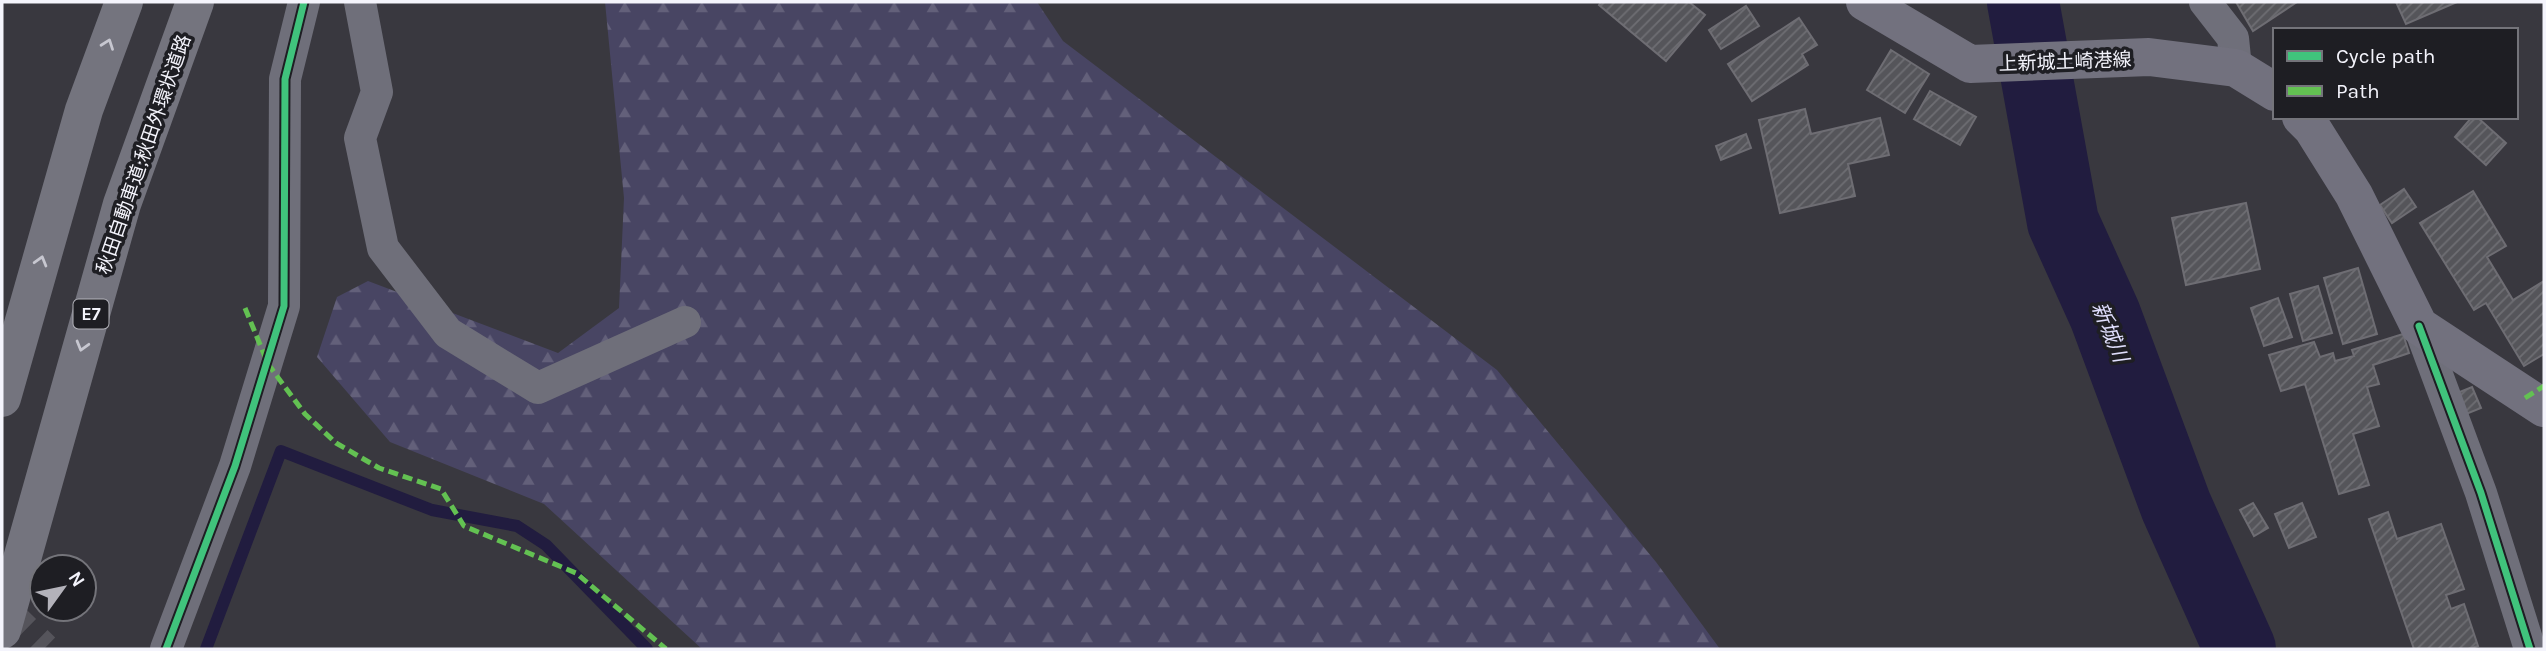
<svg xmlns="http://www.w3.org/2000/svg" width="2546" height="651" font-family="Karla,'Noto Sans JP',sans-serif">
<defs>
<pattern id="forest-firs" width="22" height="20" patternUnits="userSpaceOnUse" patternTransform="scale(1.75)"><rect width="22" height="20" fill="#484563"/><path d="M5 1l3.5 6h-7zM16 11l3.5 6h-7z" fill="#63607a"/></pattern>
<pattern id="building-hatch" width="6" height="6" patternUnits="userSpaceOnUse" patternTransform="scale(1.75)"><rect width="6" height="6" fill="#55555a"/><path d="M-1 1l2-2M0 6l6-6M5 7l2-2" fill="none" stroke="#6e6e73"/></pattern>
</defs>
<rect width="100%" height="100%" fill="#39383f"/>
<polygon fill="url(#forest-firs)" points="605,2 1037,2 1063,41 1497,370 1656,562 1720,649 702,649 544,504 390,442 317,357 337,297 368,281 558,353 619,308 624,198"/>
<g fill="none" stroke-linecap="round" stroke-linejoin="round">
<polyline stroke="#211c3f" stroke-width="12" points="206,649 281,451 432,510 517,526 546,545 647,649"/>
<polyline stroke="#211c3f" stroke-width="72" points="2023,2 2063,222 2105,315 2176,506 2240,649"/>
</g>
<g fill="url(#building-hatch)" stroke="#6e6d73" stroke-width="2">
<polygon points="1601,2 1689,2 1705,15 1666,61 1599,5"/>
<polygon points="2236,2 2297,2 2253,31"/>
<polygon points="2396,2 2457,2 2406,24"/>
<polygon points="1746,6 1759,26 1721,49 1709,30"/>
<polygon points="1799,18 1817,45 1802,54 1808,65 1752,101 1728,64"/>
<polygon points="1891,50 1929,74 1905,113 1867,90"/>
<polygon points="1930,91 1976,117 1960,145 1914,119"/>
<polygon points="1805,109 1811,134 1880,118 1889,155 1848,164 1855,196 1780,213 1759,120"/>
<polygon points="2472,117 2477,117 2506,143 2486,165 2455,137"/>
<polygon points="1746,134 1751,148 1721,160 1716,146"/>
<polygon points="2404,189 2416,207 2392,223 2380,205"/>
<polygon points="2473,191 2506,246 2487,257 2513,300 2544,281 2544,354 2524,366 2486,303 2474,310 2420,223"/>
<polygon points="2246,203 2260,269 2186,285 2172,218"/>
<polygon points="2358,268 2377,334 2343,344 2324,278"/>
<polygon points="2318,286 2332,333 2303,341 2290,294"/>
<polygon points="2278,298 2292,337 2264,346 2251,308"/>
<polygon points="2403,334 2409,353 2373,365 2379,384 2367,387 2379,426 2353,434 2369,485 2339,494 2305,384 2281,391 2269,355 2314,342 2320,357 2333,353 2335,361 2354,356 2352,350"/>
<polygon points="2472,387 2481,408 2461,416 2452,395"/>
<polygon points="2253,503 2268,528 2254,536 2240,510"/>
<polygon points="2302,503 2316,537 2289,548 2275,514"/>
<polygon points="2388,512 2397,539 2441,524 2464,589 2446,595 2451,609 2464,604 2478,646 2468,649 2414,649 2369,519"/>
</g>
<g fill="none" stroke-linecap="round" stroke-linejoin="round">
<polyline stroke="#55545b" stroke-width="32" stroke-dasharray="32 16" stroke-linecap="butt" points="2,608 44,649"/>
<g stroke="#6f6f7a" stroke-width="32">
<polyline points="360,2 377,92 360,138 383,248 448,333 538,388 685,322"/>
<polyline points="2205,2 2233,38 2236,68"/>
<polyline points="2419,326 2481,493 2530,649"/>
<polyline points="166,649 235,466 284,306 285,79 304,2"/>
</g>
<g stroke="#72717e" stroke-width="38">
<polyline points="1865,2 1970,64 2149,57 2236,68 2275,92"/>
<polyline points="2301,117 2312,128 2354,195 2419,326 2544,408"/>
</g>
<g stroke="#74747e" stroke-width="38">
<polyline points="2,398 84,110 124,2"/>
<polyline points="2,630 122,204 195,2"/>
</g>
<g stroke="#63c152" stroke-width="5" stroke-dasharray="10 5" stroke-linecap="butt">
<polyline points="245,308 268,364 305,414 336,443 379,468 441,489 464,526 576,573 666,649"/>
<polyline points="2525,398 2544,386"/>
</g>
<g stroke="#1e1e23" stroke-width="11">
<g id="cycleway">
<polyline points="2419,326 2481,493 2530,649"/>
<polyline points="166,649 235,466 284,306 285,79 304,2"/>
</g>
</g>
<use href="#cycleway" stroke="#40c37c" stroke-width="7"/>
</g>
<defs><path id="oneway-chevron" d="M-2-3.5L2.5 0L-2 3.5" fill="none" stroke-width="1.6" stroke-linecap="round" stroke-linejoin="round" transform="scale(1.75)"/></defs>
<g stroke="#c7c7d0">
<use href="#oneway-chevron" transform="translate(108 44) rotate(-70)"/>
<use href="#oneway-chevron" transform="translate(41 261) rotate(-74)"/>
<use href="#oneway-chevron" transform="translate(82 346) rotate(106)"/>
</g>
<g text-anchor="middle" stroke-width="7" stroke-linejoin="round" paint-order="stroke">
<rect fill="#1e1e23" stroke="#b4b4bb" stroke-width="2" x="73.5" y="299.5" width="35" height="29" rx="5"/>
<g font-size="18" font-weight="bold" fill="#f4f4fc">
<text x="91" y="320">E7</text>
</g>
<g font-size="19" fill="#f4f4fc" stroke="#1e1e23">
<text transform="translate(2065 61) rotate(-2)" y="7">上新城土崎港線</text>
<text transform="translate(143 154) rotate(-71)" y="7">秋田自動車道;秋田外環状道路</text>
</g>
<g font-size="21" font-style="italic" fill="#dfdefc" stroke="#1e1e23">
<text transform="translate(2110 332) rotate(68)" y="7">新城川</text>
</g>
</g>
<rect width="2546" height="651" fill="none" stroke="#f4f4fc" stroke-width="7"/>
<rect x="2273" y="28" width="245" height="91" fill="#1e1e23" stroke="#74747a" stroke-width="2"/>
<rect x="2287" y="51" width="35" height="10" fill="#40c37c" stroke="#74747a" stroke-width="2"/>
<text x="2336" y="63" font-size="21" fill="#f4f4fc">Cycle path</text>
<rect x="2287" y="86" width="35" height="10" fill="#63c152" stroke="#74747a" stroke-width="2"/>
<text x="2336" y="98" font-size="21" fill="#f4f4fc">Path</text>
<g transform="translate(63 588) rotate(57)"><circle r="33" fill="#1e1e23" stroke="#74747a" stroke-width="2"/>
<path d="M0-5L12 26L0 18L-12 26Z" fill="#b3b2ba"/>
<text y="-10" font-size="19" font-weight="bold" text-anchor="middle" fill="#f4f4fc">N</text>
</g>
</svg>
